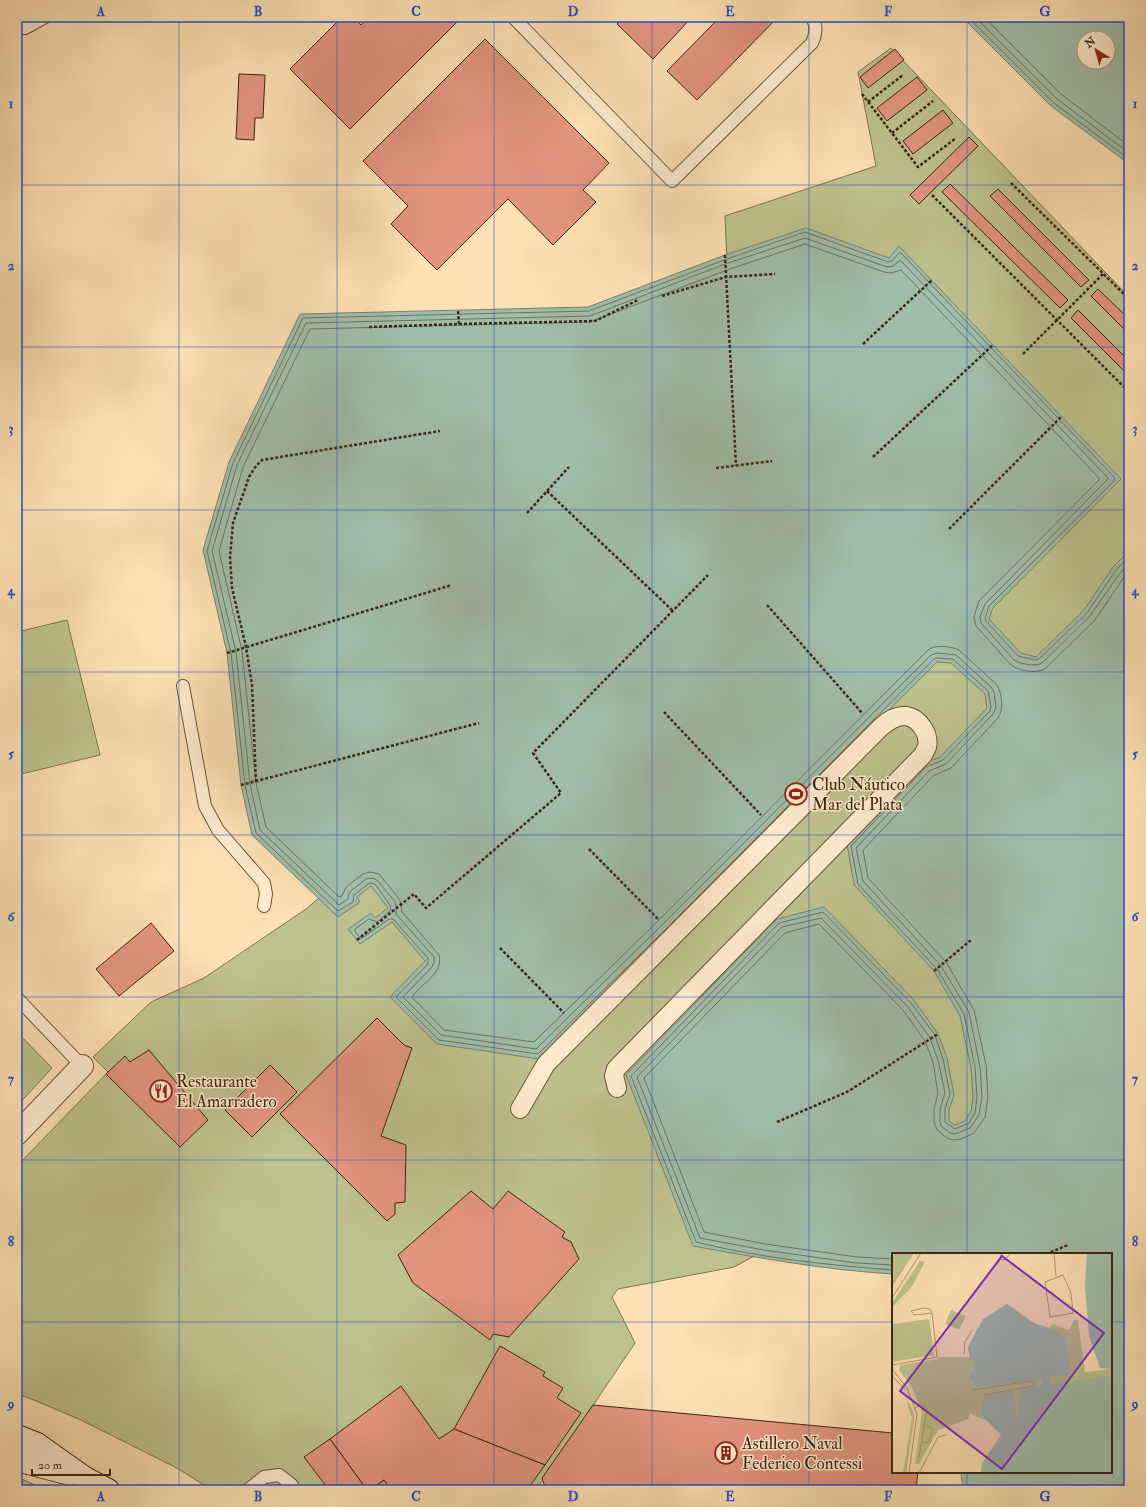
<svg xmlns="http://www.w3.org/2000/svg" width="1146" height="1507" font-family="'IM FELL Double Pica',serif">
<rect width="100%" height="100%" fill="#fde0b3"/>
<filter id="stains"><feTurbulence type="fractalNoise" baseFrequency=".005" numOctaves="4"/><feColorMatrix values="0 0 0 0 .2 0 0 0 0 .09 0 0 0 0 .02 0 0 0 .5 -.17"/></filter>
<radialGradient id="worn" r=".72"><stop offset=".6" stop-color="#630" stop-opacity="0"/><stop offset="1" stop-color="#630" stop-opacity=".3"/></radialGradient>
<g fill="#bec28e" stroke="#7c7450">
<polygon points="891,48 1129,297 1129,1052 734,1267 618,1289 612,1297 635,1343 536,1490 212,1490 177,1468 81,1420 29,1398 17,1394 17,1166 108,1072 93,1057 151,1002 204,978 306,909 391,836 736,465 725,216 876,166 858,72"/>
<polygon points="67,620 100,755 17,775 17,632"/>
<polygon points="17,1032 52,1068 17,1106"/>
<polygon points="17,1477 46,1490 17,1490"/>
</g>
<g fill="#a0bdaa" stroke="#78816d" fill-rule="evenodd">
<path d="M962,17h167v147l-78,-58zM1084,38h24v24h-24z"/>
<path d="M806,228l83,30 10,-12 222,233 -128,129 -4,11 32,34 15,4 48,-47 29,-43 16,-16v939h-166l-2,-18h150v-218h-218v20c-67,-4 -134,-16 -200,-28l-67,-171 151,-156 47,-12 90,93 24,34 9,24 7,37 -5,15v11l6,4 10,-4 6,-10 2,-14 -2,-29 -11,-52 -26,-45 -80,-86 -7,-41 78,-81 15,-6 47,-49 -2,-14 -34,-31 -14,-1 -398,397 -102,-15 -47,-47 35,-36 -33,-39 -32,22 -12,-15 23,-16 4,5 13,-10 -17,-22 -14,11 3,5 -22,15 -86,-82 -11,-50 -14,-132 -24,-103 26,-88 71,-148 288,-7 137,-52z"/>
</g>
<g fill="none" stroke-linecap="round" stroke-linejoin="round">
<g stroke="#6e725e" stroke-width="1">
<polyline points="968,17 1054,103 1129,159"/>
<polyline points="975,17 1057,99 1129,153"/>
<polyline points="984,17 1061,94 1129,146"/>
<path d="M893,1259l-36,-2 -92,-13 -61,-12 -60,-154 141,-145 34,-9 84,86 22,31 8,21 5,31 -4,16v13l3,8 10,8 6,2 8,-1 13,-6 11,-16 3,-20 -2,-32 -12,-55 -28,-48 -78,-84 -5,-28 70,-74 18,-8 47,-50c6,-9 4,-24 -1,-33l-38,-35c-9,-4 -22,-5 -30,-1l-270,271 -125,122 -90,-12 -32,-33c8,-13 32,-23 27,-42l-37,-43 -2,-12 -21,-26 -9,-2 -7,2 -17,13 -4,9 -3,1 -73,-70 -10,-44 -14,-132 -23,-100 24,-84 67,-138 280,-7 140,-53 75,-25 79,28 7,1 10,-3 198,208v2l-120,121 -5,16 2,9 34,38c8,7 25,10 35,5l50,-49 29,-43 5,-5"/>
<path d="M893,1265l-37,-2 -92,-13 -64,-12 -63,-161 145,-150 39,-9 86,88 23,32 8,22 7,33 -5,16v12l1,5 9,7 5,1 15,-6 9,-13 3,-18 -2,-30 -11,-55 -28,-46 -78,-85 -7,-33 73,-77 17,-7 47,-50 3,-7 -2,-15 -3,-5 -35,-32 -19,-2 -6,2 -268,269 -127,125 -95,-14 -38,-38 29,-30 2,-5v-5l-38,-43v-8l-1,-4 -17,-21 -5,-3 -7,1 -14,11 -3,3 -1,6 -9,6 -79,-75 -10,-46 -14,-132 -24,-101 25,-86 69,-142 284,-7 138,-53 77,-25 82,29 6,-1 6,-5h2l207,217 -1,2 -122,124 -5,13 1,6 33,37c7,4 21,7 28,3l48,-47 30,-43 9,-9"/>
<path d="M893,1270c-66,-5 -133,-12 -197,-28l-65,-166 148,-153 44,-11 88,91 24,32 8,24 7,35 -5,15v13l10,7 14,-6 6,-10 2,-15 -2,-31 -11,-53 -27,-45 -79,-85 -7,-38 75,-79 17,-7 47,-49 1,-4 -3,-16 -35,-32 -16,-1 -3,1 -267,269 -129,126 -99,-14 -43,-43 32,-33v-6l-35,-39h-4l-27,19h-2l-5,-7v-2l14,-10 8,3 14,-12 -1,-5 -15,-21 -4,-1 -3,1 -14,11 -1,7 -15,9 -82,-78 -11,-48 -14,-132 -24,-102 26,-88 70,-145 286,-7 138,-52 78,-27 83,30 4,-1 7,-8h2l214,225 -1,3 -125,125 -4,12 1,3 32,35 17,4 4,-1 48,-46 29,-43 13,-13"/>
</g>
</g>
<g fill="#e2947f" stroke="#3b2612">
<polygon points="342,17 354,17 361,25 369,17 462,17 350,129 290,69"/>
<polygon points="624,17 692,17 653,59 617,24"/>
<polygon points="720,17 778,17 697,100 667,71"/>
<polygon points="485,39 609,163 583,190 596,202 553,245 508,199 437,270 391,224 408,206 363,161"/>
<polygon points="895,49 904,60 868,88 860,77"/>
<polygon points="239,74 265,75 263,118 255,118 254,140 236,139"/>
<polygon points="917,77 927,90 887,121 877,108"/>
<polygon points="943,110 953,123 913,154 903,141"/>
<polygon points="969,137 978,146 919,204 910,195"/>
<polygon points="950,184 1068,300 1060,308 942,192"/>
<polygon points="998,189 1089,280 1081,287 990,196"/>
<polygon points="1098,289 1129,319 1129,334 1091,296"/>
<polygon points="1078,310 1129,361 1129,376 1071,318"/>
<polygon points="151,923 174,951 119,996 96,969"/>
<polygon points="377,1018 404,1045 412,1048 381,1136 406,1145 405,1202 395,1203 395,1214 387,1221 280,1114"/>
<polygon points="149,1050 208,1120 180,1147 106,1074 125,1056 130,1062"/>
<polygon points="270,1065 297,1092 252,1137 225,1110"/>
<polygon points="471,1191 493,1209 508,1191 565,1232 562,1237 571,1242 579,1259 509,1337 493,1334 490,1340 413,1283 398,1255"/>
<polygon points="500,1346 545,1372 543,1376 563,1388 557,1398 581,1413 545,1465 454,1429"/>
<polygon points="401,1386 439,1439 454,1429 545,1465 527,1490 391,1490 384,1480 370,1490 367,1490 330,1439"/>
<polygon points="593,1405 893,1433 893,1472 918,1472 916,1490 578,1490 545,1487 542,1478"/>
<polygon points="330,1439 367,1490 329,1490 304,1457"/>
<polygon points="384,1480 391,1490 370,1490"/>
</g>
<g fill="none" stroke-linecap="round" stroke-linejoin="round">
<g stroke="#6c543a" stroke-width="14">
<g id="service">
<path d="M513,17l159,164 140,-138c4,-9 6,-18 -1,-26"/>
<polyline points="17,28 25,28 45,17"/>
<polyline points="183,686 205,806 218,830 264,883 266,894 264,906"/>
<polyline points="17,998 82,1066"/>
<polyline points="248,1490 264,1477 279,1475 291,1484 295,1490"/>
</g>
</g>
<g stroke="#6c543a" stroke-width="20">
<path id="pedestrian" d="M520,1109l26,-45 335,-337c7,-6 15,-12 25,-11 13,2 24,18 21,31 -1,2 -3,6 -4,8l-307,314 -2,7 3,12"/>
</g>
<g stroke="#6c543a" stroke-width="24">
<polyline id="minor" points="17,1134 82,1066"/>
</g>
<g stroke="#3b2612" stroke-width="24">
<g id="secondary">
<polyline points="17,1436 37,1444 85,1478 108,1490"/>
<polyline points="17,1460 70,1474"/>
</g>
</g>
<g stroke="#3b2612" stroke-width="2.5" stroke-dasharray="3 2" stroke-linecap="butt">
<polyline points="862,94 918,167 956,138"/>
<polyline points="868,102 903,75"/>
<polyline points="892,133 933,101"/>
<polyline points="1011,183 1129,299"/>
<polyline points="932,195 1129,392"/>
<polyline points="725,255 736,466"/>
<polyline points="662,296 726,277 775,274"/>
<polyline points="459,324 595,321 638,300"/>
<polyline points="369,327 459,324 458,310"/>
<polyline points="863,344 932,280"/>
<polyline points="1023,354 1103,274"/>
<polyline points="873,457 993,345"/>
<polyline points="716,468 772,461"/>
<polyline points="547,491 673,611"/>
<polyline points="527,513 569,467"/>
<polyline points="949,529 1061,417"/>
<polyline points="767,605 863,714"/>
<polyline points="227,653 452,585"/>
<polyline points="664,712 761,815"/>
<polyline points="256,782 252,685 246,647 232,588 230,557 233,523 249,477 256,466 262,460 440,431"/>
<polyline points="241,785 479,723"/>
<polyline points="589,849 659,920"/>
<polyline points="357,940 414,894 426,908 561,793 533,753 708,575"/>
<polyline points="500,948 564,1013"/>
<polyline points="934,971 971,940"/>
<polyline points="777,1122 847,1092 938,1034"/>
<polyline points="1046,1254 1068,1245"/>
</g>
<use href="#service" stroke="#feebce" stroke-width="12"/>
<use href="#pedestrian" stroke="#feebce" stroke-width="18"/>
<use href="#minor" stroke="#feebce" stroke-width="22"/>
<use href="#secondary" stroke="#feebce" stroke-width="22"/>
</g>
<path fill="none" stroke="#1d4ed8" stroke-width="1" stroke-opacity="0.55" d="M179,17v1473M337,17v1473M494,17v1473M652,17v1473M809,17v1473M967,17v1237M17,185h1112M17,347h1112M17,510h1112M17,672h1112M17,835h1112M17,997h1112M17,1160h1112M17,1322h876M1111,1322h18M967,1472v18"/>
<defs>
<g id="stadium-ring" transform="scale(1.15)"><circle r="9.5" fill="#feebce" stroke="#8f2418" stroke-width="1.5"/><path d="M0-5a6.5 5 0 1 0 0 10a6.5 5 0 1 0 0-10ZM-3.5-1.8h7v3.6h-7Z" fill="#8f2418"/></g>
<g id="restaurant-ring" transform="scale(1.15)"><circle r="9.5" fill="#feebce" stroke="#8f2418" stroke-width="1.5"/><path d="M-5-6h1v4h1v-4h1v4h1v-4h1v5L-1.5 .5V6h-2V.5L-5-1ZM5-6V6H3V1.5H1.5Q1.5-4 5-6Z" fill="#8f2418"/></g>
<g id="building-ring" transform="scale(1.15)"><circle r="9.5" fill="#feebce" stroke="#8f2418" stroke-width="1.5"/><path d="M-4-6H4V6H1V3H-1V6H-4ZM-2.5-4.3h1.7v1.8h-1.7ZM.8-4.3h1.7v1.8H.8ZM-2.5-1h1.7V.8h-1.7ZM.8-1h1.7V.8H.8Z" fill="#8f2418"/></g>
</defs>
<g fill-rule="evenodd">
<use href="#stadium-ring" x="796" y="794"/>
<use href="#restaurant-ring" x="161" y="1091"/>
<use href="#building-ring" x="726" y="1453"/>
</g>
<g text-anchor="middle" stroke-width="3" stroke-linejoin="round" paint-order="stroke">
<g font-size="17" fill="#3b2612" stroke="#feebce" text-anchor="start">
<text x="812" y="790">Club Náutico<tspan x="812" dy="20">Mar del Plata</tspan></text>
<text x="176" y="1087">Restaurante<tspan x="176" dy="20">El Amarradero</tspan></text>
<text x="742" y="1449">Astillero Naval<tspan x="742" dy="20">Federico Contessi</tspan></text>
</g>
</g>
<g transform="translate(892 1253)">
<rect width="220" height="220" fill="#fde0b3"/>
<path d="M0,0h22l-22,34zM28,8l5,1 -14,26 -19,19v-4zM59,57l15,6 -7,14 -14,-6zM37,66l5,36 -42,7v-38zM182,67h4l7,52 27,-3v69l-130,-19 -12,-6 -2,6 -30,11 -19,34h-4l7,-52 -9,-23 -14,-19 1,-5 38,-6v-2h42l56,-10 16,-23 17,6zM15,150h2l4,8 1,7 -8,55h-3l9,-55z" fill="#bec28e"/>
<path d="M195,0h25v116l-12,-1 -11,-32 -4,-50zM115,51l27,19 24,8 8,8 4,36 -20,2v8l62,-10v98h-131l1,-10 19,-28 -21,-21 5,-19 24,-4 5,2 2,19 -4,10 7,-10 1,-23 23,-4 -2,-6 -63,8 -8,-8 -1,-7 6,-1 -1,-6 -4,-2h5v-2h-5l-2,-13 2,-5 13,-24z" fill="#a0bdaa"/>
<path fill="none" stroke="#af9673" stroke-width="1" d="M109,0l-1,6 4,1 8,-7M162,0l2,23M171,22l8,18 2,20 -23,4 -5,-35zM0,45l29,-45M72,102l1,-13 7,-12M0,112l45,-8 -5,-44 -18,2 -3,-4 13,-3 6,1 2,4M0,116l15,19 10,26 -8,59M0,123l13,13M81,137l58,-9 4,2 -2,3 -50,9M23,154l10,-1 2,3 -8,48M31,190l6,-1 4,-13 -7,-4M27,220l19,-36 8,-2"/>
<path fill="#7b2cbf" fill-opacity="0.15" stroke="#7b2cbf" stroke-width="2" d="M110,3l102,77 -102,136 -102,-78z"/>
<rect width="220" height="220" fill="none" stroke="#3b2612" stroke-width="2"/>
</g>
<rect width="1146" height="1507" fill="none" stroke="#fde0b3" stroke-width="44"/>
<g transform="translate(1096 50) rotate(323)"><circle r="19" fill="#feebce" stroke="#b09c83"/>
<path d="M0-3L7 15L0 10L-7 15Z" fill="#8f2418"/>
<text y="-6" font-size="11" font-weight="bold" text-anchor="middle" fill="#3b2612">N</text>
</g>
<path d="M32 1469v6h78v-6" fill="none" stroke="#3b2612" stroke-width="2"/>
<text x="38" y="1469" font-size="12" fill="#3b2612" stroke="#feebce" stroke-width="3" paint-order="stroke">20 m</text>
<rect x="22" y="22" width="1102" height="1463" fill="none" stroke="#1d4ed8" stroke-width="1.5"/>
<g font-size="13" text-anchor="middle" font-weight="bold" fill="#1d4ed8">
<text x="101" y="16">A</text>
<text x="258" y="16">B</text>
<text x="416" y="16">C</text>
<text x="573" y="16">D</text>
<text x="730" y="16">E</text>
<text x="888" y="16">F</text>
<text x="1045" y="16">G</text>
<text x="11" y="108">1</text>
<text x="1135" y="108">1</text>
<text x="11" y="270">2</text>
<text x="1135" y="270">2</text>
<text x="11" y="433">3</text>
<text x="1135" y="433">3</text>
<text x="11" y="595">4</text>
<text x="1135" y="595">4</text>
<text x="11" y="758">5</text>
<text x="1135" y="758">5</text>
<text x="11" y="921">6</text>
<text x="1135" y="921">6</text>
<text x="11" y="1083">7</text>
<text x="1135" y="1083">7</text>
<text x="11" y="1246">8</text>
<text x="1135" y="1246">8</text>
<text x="11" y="1408">9</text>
<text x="1135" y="1408">9</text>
<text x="101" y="1501">A</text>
<text x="258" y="1501">B</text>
<text x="416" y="1501">C</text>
<text x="573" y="1501">D</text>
<text x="730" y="1501">E</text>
<text x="888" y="1501">F</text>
<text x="1045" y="1501">G</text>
</g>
<rect width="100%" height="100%" filter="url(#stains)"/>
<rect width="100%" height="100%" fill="url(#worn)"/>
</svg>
